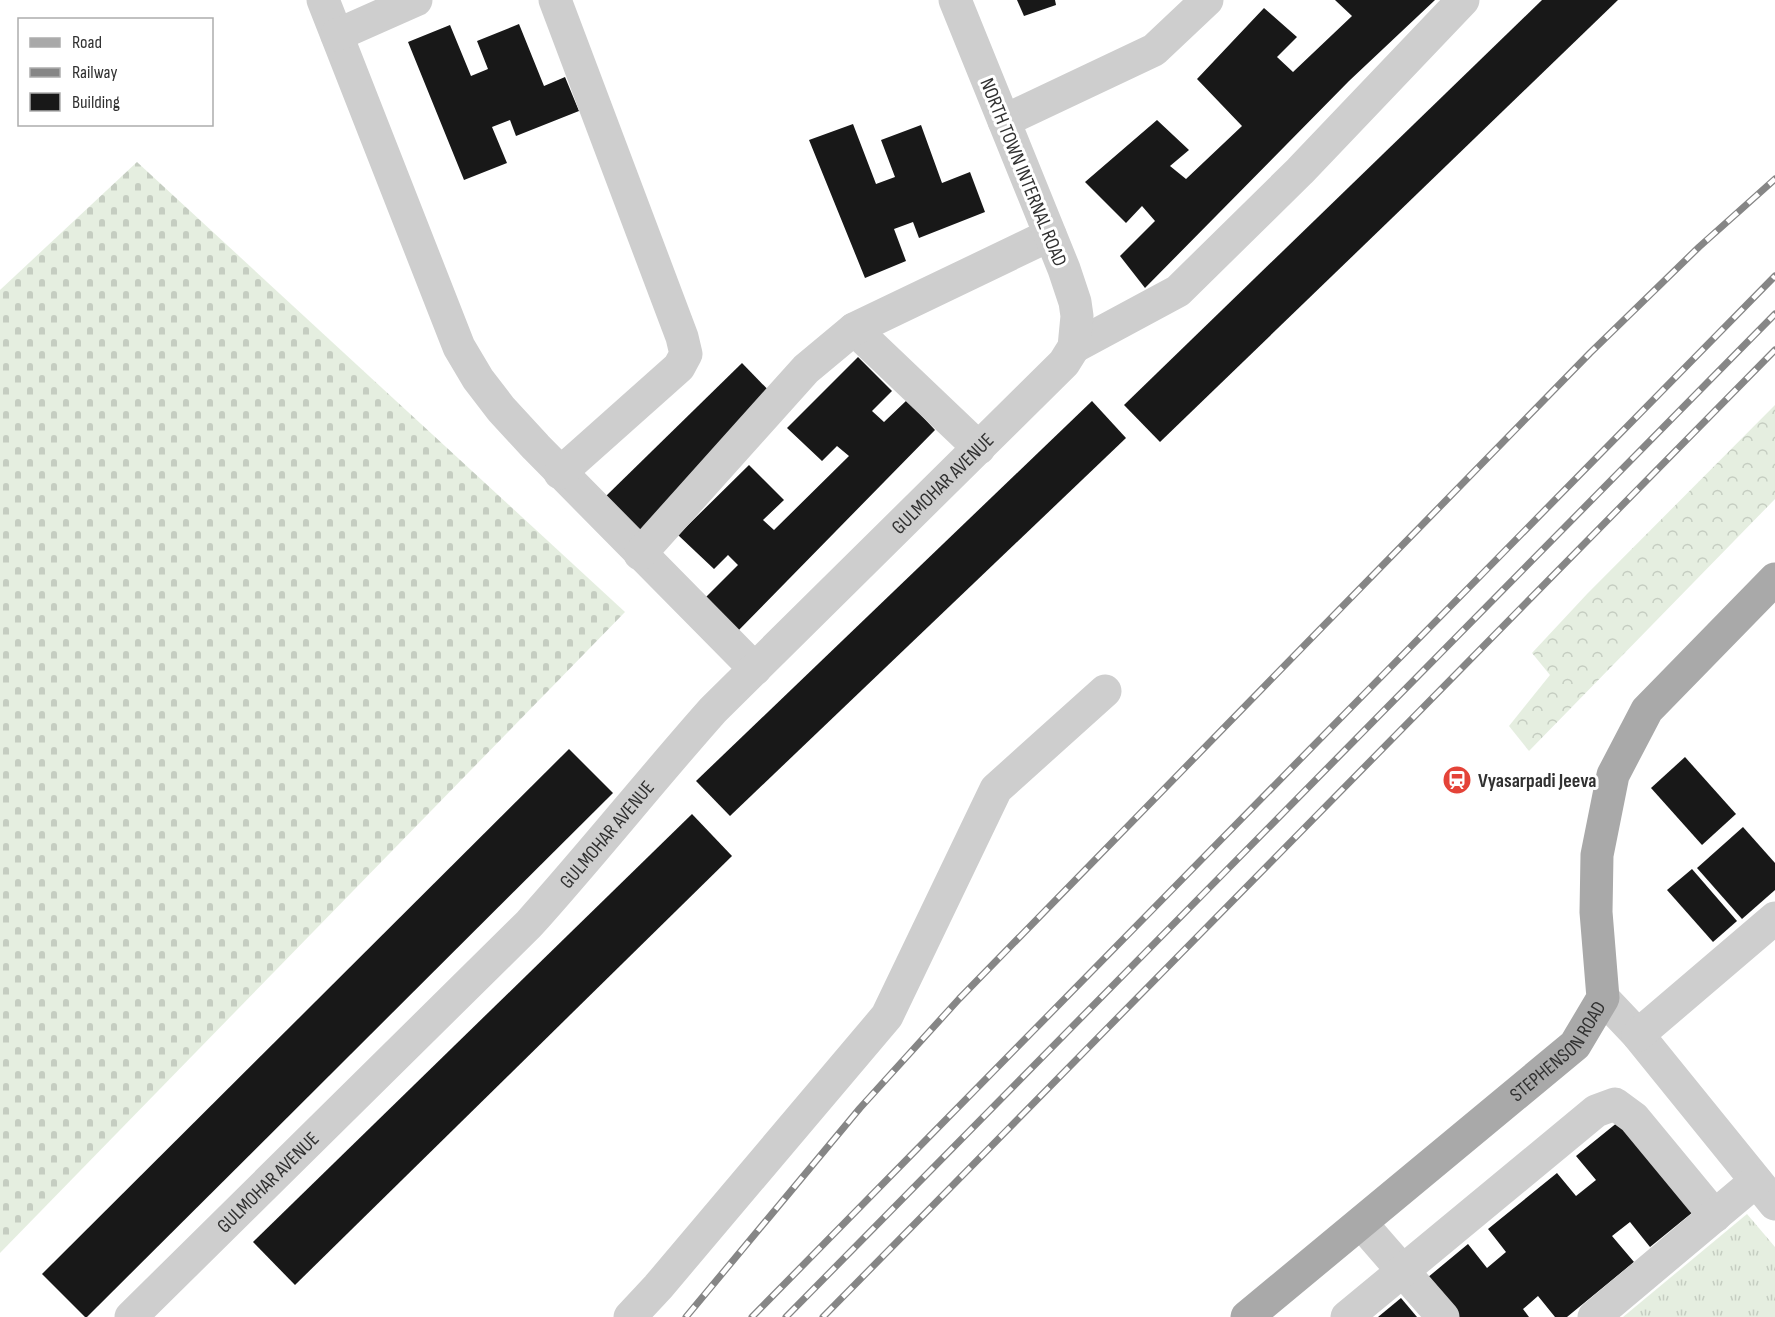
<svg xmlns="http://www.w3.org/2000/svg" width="1775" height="1317" font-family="'Sofia Sans Condensed',sans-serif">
<defs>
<pattern id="grass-tufts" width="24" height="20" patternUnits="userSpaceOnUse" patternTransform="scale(1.5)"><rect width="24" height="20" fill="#e5eee0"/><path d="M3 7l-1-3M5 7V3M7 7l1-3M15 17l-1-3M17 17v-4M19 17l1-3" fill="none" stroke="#c5cdc1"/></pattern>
<pattern id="forest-crowns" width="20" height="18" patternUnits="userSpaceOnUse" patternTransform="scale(1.5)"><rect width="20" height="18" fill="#e5eee0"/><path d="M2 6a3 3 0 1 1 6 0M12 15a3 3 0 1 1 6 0" fill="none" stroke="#c5cdc1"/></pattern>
<pattern id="cemetery-stones" width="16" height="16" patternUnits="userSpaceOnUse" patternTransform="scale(1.5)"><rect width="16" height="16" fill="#e5eee0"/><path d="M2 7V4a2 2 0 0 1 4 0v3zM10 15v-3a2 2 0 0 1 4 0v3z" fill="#c5cdc1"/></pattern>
</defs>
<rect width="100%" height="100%" fill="#fff"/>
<polygon fill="url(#grass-tufts)" points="1747,1214 1775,1247 1775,1317 1623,1317"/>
<polygon fill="url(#forest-crowns)" points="1775,405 1775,499 1529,751 1509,726 1550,675 1532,653 1587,594"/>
<polygon fill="url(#cemetery-stones)" points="137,162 625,612 0,1253 0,290"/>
<g fill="#181818">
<polygon points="1017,0 1055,0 1056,5 1024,16"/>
<polygon points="1335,0 1435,0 1349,81 1145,288 1120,256 1155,221 1142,206 1126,223 1085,182 1157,120 1189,150 1170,166 1186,179 1242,126 1197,79 1264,8 1297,37 1277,57 1293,72 1352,16"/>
<polygon points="1542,0 1618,0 1160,442 1124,405"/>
<polygon points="519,24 544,86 565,77 579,111 516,136 510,120 492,127 507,163 464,180 408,42 450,25 471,76 488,69 477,41"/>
<polygon points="853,124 876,184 895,177 881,140 921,125 942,183 970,172 985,212 919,238 913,222 894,229 906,261 865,278 809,140"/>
<polygon points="858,357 892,391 872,411 884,422 907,400 935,430 735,634 701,602 738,565 728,555 714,569 678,535 749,465 784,500 763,520 774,530 849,456 837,446 822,461 787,428"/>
<polygon points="742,363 776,398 639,532 605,497"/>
<polygon points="1092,401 1126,438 730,816 696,781"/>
<polygon points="569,749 613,793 87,1317 85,1317 42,1274"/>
<polygon points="1685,757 1736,814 1702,845 1651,788"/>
<polygon points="692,814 732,856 295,1285 253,1242"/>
<polygon points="1743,827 1775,863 1775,890 1742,919 1697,868"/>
<polygon points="1692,869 1737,921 1713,942 1667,890"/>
<polygon points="1618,1122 1693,1212 1650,1247 1630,1222 1612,1236 1634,1262 1567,1317 1555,1317 1538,1296 1523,1309 1529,1317 1459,1317 1427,1278 1468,1244 1487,1268 1506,1252 1488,1229 1557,1173 1576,1196 1596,1180 1576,1156"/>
<polygon points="1401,1298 1417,1317 1378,1317"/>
</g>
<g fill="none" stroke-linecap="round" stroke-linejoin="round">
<g stroke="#cecece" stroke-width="33">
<polyline points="323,0 459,347 478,379 501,409 536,447 755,669"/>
<polyline points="555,0 682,337 686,354 679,367 560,473"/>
<polyline points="337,35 416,0"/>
<polyline points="1004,121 1154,50 1207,0"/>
<polyline points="854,329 979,448"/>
<polyline points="1074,347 1178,291 1300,171 1463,0"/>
<polyline points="640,554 806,369 854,329 1050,235"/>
<polyline points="1603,998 1638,1035 1775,1204"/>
<polyline points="1638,1035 1775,918"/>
<polyline points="1361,1223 1443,1317"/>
<path id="s1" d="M131,1317l398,-393c63,-70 121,-143 184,-214l351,-347 10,-16 3,-31 -2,-14 -11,-33 -109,-269"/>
<polyline points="630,1317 658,1287 887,1016 996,789 1105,691"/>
<polyline points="1347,1317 1596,1111 1615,1104 1634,1118 1715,1216"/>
<polyline points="1594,1317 1756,1181"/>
</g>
<path stroke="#a9a9a9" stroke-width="33" id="s2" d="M1247,1317l328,-272 28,-47 -7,-86 1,-57 16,-80 34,-65 128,-131"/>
<g stroke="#868686" stroke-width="7">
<g id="rail">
<polyline points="686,1317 860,1108 959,999 1590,353 1699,247 1775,179"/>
<polyline points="752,1317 1775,276"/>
<polyline points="786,1317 1775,314"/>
<polyline points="823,1317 1775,350"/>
</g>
</g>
<use href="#rail" stroke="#fff" stroke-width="4.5" stroke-dasharray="14" stroke-linecap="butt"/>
</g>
<defs>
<g id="station-disc" transform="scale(1.5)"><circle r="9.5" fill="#e44338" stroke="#fff"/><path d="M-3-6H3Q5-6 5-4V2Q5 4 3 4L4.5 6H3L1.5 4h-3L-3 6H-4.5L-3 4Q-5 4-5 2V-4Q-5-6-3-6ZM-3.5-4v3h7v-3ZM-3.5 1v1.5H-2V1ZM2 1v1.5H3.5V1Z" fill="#fff"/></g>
</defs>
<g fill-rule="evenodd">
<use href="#station-disc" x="1457" y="780"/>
</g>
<g text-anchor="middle" stroke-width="6" stroke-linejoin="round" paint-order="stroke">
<g font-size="20" fill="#313131" stroke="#fff">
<text transform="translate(1024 172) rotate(68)" y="7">NORTH TOWN INTERNAL ROAD</text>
<text dy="7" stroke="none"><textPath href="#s1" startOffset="1164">GULMOHAR AVENUE</textPath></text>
<text dy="7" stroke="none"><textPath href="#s1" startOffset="678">GULMOHAR AVENUE</textPath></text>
<text dy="7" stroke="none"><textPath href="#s2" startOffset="410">STEPHENSON ROAD</textPath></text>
<text dy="7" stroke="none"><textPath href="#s1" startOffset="192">GULMOHAR AVENUE</textPath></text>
</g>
<g font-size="20" font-weight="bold" fill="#313131" stroke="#fff" text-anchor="start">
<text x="1478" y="787">Vyasarpadi Jeeva</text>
</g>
</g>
<rect x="18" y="18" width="195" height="108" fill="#ffffff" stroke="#adadad" stroke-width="1.5"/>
<rect x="30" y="38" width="30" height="9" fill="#a9a9a9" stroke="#adadad" stroke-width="1.5"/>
<text x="72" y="48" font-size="18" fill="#313131">Road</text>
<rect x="30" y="68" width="30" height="9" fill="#868686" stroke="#adadad" stroke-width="1.5"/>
<text x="72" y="78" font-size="18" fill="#313131">Railway</text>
<rect x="30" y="93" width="30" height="18" fill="#181818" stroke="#adadad" stroke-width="1.5"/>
<text x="72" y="108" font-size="18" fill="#313131">Building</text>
</svg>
